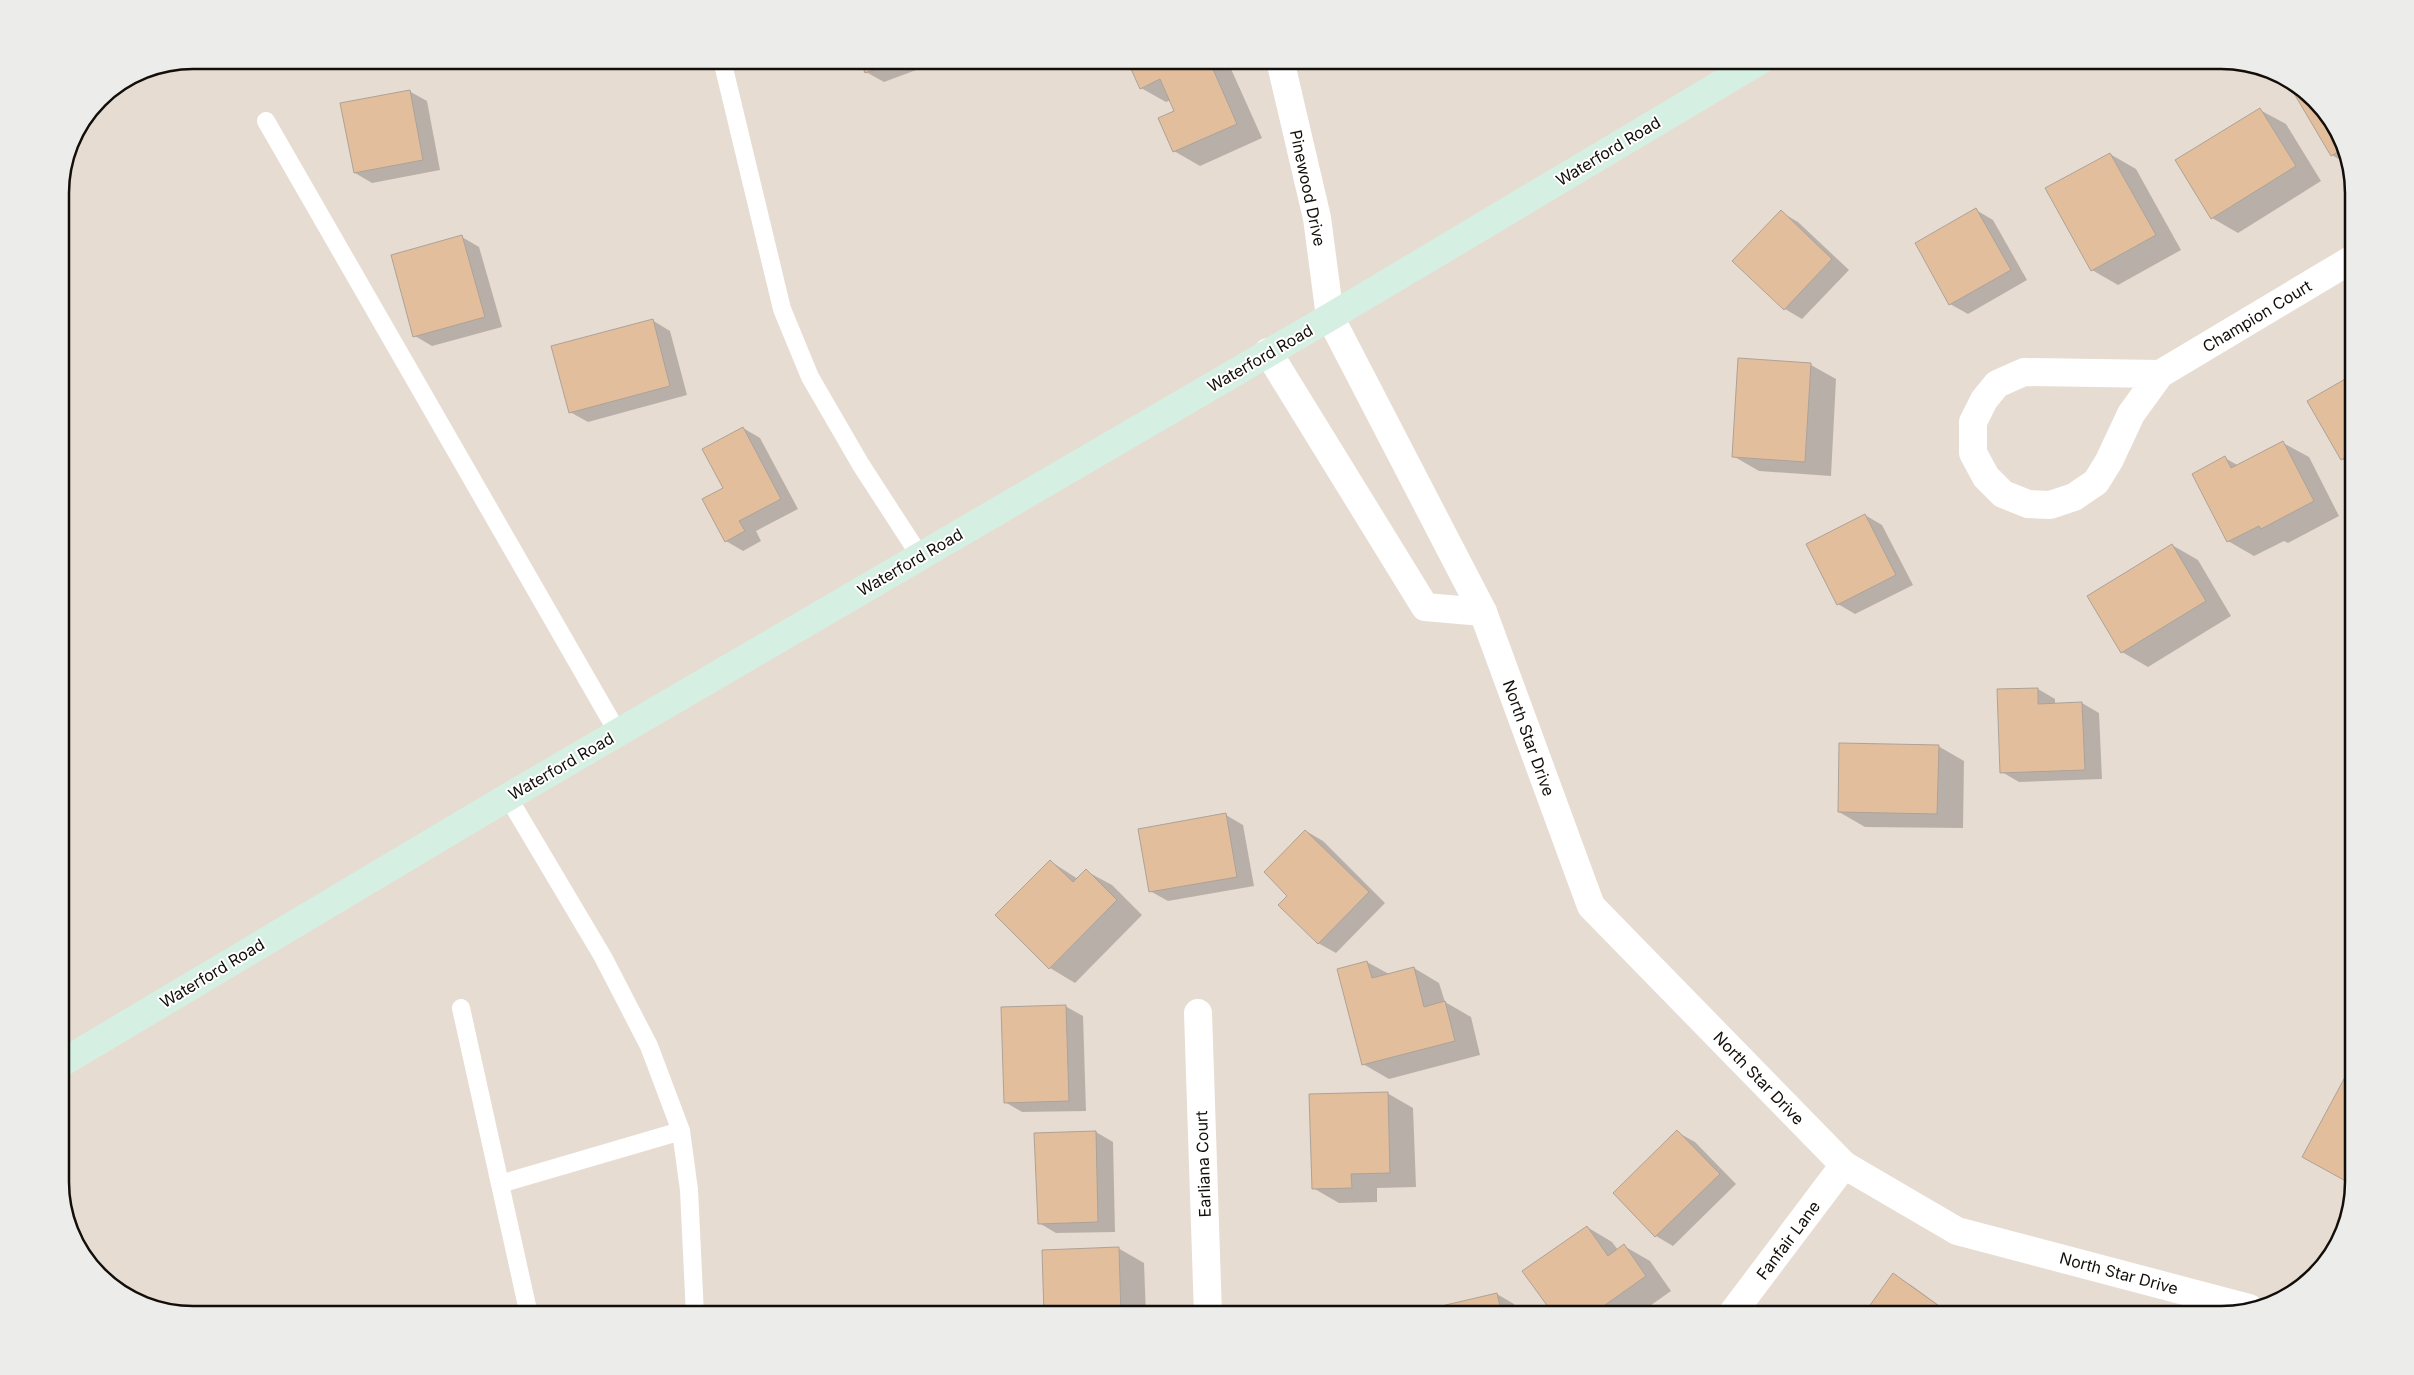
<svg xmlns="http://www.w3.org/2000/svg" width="2414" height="1375" font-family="Inter,sans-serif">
<rect width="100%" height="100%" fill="#e7dcd2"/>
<g fill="#0003">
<polygon points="862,60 924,60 927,66 884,82 866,72"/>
<polygon points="1128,60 1227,60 1262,138 1200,166 1174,151 1176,112 1171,100 1166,102 1141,88"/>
<polygon points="2297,88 2336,126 2348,165 2332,155 2293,90"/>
<polygon points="409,91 427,101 440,170 372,183 355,173"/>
<polygon points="2260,110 2286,124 2321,181 2238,233 2212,218"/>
<polygon points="2110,154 2136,169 2181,250 2118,285 2092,270"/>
<polygon points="1976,210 1993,220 2027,280 1968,314 1950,304"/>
<polygon points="1781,212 1798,222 1849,270 1802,319 1785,309"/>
<polygon points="462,237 479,247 502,327 432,346 415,336"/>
<polygon points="652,320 670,331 687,395 588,422 570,412"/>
<polygon points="1811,365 1836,379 1831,476 1759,471 1733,456"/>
<polygon points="2354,376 2354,466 2342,459"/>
<polygon points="743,428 760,438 798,509 756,531 761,541 743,551 726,541 724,488"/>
<polygon points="2283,443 2309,457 2339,516 2288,543 2284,541 2254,556 2228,541 2225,458 2239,466"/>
<polygon points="1865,515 1882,525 1913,585 1855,614 1838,604"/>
<polygon points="2172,545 2198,560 2231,616 2148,667 2122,652"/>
<polygon points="2038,689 2055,699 2055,704 2082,703 2099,713 2102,779 2019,782 2002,772"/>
<polygon points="1938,746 1964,761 1963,828 1865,827 1839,812"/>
<polygon points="1226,815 1243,825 1254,886 1168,901 1150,891"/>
<polygon points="1306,831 1323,841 1385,903 1336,953 1318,943 1289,896"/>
<polygon points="1050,861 1078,879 1086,871 1112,885 1142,915 1075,983 1050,968"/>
<polygon points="1367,962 1389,974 1414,968 1439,983 1445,1002 1471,1017 1480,1055 1389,1079 1363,1064"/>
<polygon points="1065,1006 1083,1016 1086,1111 1022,1112 1005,1102"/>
<polygon points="2354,1069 2354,1184 2329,1171"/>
<polygon points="1387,1093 1413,1108 1416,1187 1377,1188 1377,1202 1339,1203 1313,1188"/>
<polygon points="1096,1132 1113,1142 1115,1232 1056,1233 1039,1223"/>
<polygon points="1677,1132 1695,1142 1736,1184 1673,1246 1656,1236"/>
<polygon points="1587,1227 1612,1242 1618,1250 1624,1246 1650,1261 1671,1291 1637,1315 1555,1315"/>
<polygon points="1118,1248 1144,1263 1146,1315 1046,1315"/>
<polygon points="1893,1275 1911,1285 1952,1315 1865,1315"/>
<polygon points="1497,1294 1514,1304 1517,1315 1408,1315"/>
</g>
<g fill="#e3be9c" stroke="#ada298">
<polygon points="860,60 901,60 865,73"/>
<polygon points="1127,60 1209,60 1237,124 1173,152 1158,118 1174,111 1160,79 1140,89"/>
<polygon points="2297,87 2336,126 2343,149 2331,156 2292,90"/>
<polygon points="410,90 423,160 354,173 340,103"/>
<polygon points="2260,108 2296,166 2211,219 2175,160"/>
<polygon points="2110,153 2156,235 2091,271 2045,188"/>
<polygon points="1976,208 2011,270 1949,305 1915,243"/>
<polygon points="1781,210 1832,259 1784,310 1732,261"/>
<polygon points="462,235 485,317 413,337 391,255"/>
<polygon points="653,319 670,386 569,413 551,346"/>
<polygon points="1738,358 1811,363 1805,462 1732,457"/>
<polygon points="2354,374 2354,452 2341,460 2307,401"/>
<polygon points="743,427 781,499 739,521 745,531 725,542 702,499 723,488 702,449"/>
<polygon points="2283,441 2314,501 2261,529 2259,526 2227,542 2192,474 2225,456 2231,468"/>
<polygon points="1865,514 1896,575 1837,605 1806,544"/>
<polygon points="2172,544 2206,601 2121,653 2087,596"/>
<polygon points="2038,688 2038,704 2082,702 2085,770 2000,773 1997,689"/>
<polygon points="1839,743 1939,745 1937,814 1838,812"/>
<polygon points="1226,813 1237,877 1149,892 1138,829"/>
<polygon points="1305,830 1369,892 1318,944 1278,905 1287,896 1264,872"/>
<polygon points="1050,860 1073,882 1086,869 1117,900 1049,969 995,915"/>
<polygon points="1367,961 1372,978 1414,967 1424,1007 1445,1001 1455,1041 1362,1065 1337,969"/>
<polygon points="1066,1005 1069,1101 1004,1103 1001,1007"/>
<polygon points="2351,1066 2354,1068 2353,1185 2302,1157"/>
<polygon points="1388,1092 1390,1173 1351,1174 1352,1188 1312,1189 1309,1094"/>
<polygon points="1677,1130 1720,1174 1655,1237 1613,1193"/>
<polygon points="1096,1131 1098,1222 1038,1224 1034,1133"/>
<polygon points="1587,1226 1608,1256 1624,1244 1646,1276 1591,1315 1554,1315 1522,1271"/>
<polygon points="1119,1247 1121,1315 1044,1315 1042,1250"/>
<polygon points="1893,1273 1946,1311 1943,1315 1863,1315"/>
<polygon points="1497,1293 1502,1315 1403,1315"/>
<polygon points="1369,1312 1369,1315 1279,1315"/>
</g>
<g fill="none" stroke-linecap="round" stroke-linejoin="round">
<g stroke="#fff" stroke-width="18">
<polyline points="722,60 782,309 810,377 861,465 920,556"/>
<polyline points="266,121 618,733"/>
<polyline points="508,797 603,957 649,1046 681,1131 689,1190 695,1315"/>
<polyline points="461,1008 529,1315"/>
<polyline points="500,1184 681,1131"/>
</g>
<g stroke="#fff" stroke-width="28">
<polyline points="1280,60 1317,218 1330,317 1483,612 1591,906 1844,1165 1957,1231 2249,1308"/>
<polyline points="1268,352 1425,607 1483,612"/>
<polyline points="2160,374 2024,372 1997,384 1984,400 1973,422 1973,453 1986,477 2003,494 2028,504 2050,505 2074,497 2096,482 2109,461 2131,414 2160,374 2354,258"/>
<polyline points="1198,1013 1208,1315"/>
<polyline points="1731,1315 1844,1165"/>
</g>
<polyline stroke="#d5efe2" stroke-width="28" points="60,1064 508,797 1330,317 1761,60"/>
</g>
<g text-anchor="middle" stroke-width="4" stroke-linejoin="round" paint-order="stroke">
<g font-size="16" fill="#120e0a" stroke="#fff">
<text transform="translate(1608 151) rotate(-31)" y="6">Waterford Road</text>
<text transform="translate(1308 188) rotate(78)" y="6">Pinewood Drive</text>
<text transform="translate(2257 316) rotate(-31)" y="6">Champion Court</text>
<text transform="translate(1260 358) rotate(-30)" y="6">Waterford Road</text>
<text transform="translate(910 562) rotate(-30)" y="6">Waterford Road</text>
<text transform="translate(1529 738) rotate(70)" y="6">North Star Drive</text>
<text transform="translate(561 766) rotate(-30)" y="6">Waterford Road</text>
<text transform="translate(212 973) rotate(-31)" y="6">Waterford Road</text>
<text transform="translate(1759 1078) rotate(46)" y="6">North Star Drive</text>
<text transform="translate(1203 1164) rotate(-92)" y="6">Earliana Court</text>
<text transform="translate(1788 1240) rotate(-53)" y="6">Fanfair Lane</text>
<text transform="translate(2119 1273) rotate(15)" y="6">North Star Drive</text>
</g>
</g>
<path d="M0 0H2414V1375H0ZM193 69H2221A124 124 0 0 1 2345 193V1182A124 124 0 0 1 2221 1306H193A124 124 0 0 1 69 1182V193A124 124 0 0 1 193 69Z" fill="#ececeb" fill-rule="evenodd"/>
<path fill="none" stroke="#120e0a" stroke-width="2.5" d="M193 69H2221A124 124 0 0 1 2345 193V1182A124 124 0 0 1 2221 1306H193A124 124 0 0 1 69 1182V193A124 124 0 0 1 193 69Z"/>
</svg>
